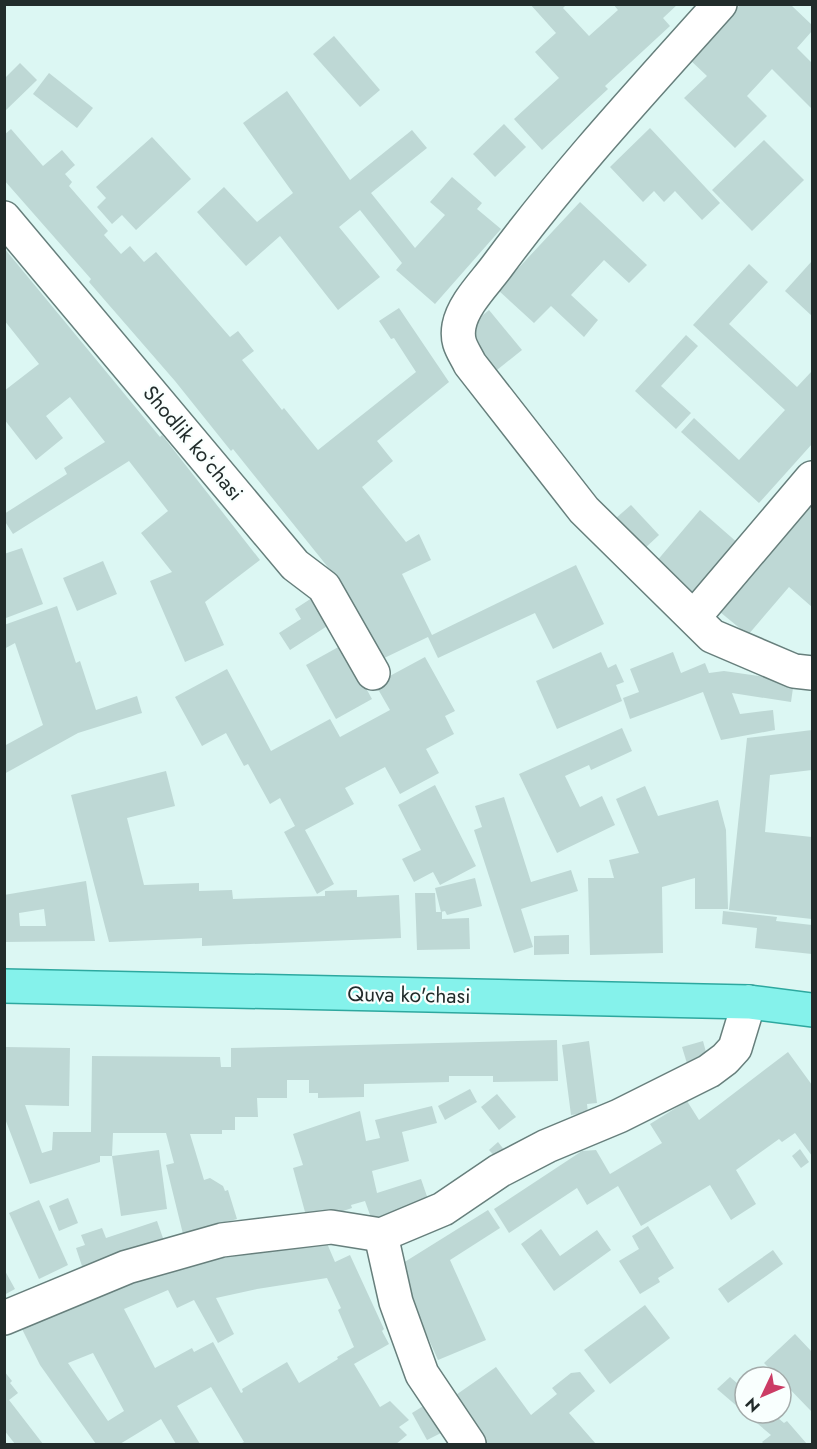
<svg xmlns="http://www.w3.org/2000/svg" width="817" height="1449" font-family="Jost,sans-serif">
<rect width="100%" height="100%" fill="#dcf7f3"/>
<g fill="#bed8d5" fill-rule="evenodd">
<polygon points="530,4 567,4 563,8 589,36 618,10 613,4 678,4 663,18 670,26 605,86 608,89 542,150 514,119 559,78 535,52 556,33"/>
<polygon points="741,4 794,4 792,6 812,25 812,31 797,48 812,63 812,109 772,69 747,96 767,116 735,148 684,98 707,76 688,58"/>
<polygon points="334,36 380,90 360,107 313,54"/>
<polygon points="20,63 37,80 4,112 4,79"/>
<polygon points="49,73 93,108 77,128 33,94"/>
<polygon points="287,91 350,180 412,130 427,148 371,193 415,248 445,215 430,202 452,177 482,203 477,209 501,229 435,304 396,270 402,263 360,210 339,227 380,277 338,310 280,236 246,266 197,212 224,187 257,222 293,193 243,123"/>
<polygon points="504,124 526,147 495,177 473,154"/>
<polygon points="650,128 720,203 702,220 675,191 664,202 654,191 643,202 610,167"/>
<polygon points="11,129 43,166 62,150 75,165 65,174 72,182 69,186 108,231 104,235 121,254 130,246 144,262 156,252 230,337 238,331 254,351 242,360 282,410 284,408 318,450 416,372 394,338 391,339 379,321 399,308 449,382 377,441 393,461 362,487 406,542 419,534 431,560 402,574 432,635 576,565 604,624 553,649 535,613 438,658 428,637 378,661 339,581 233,449 231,451 175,381 89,282 91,279 4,180 4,135"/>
<polygon points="152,137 191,179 136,230 122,215 112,224 97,207 106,198 96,187"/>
<polygon points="764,140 804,180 752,231 712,190"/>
<polygon points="580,202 647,265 629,283 604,260 571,295 598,320 584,337 551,306 534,323 498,290"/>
<polygon points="4,248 160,437 162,435 260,560 205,602 224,645 185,662 150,581 172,572 141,533 168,511 129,461 13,534 4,520 4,514 67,474 64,468 105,442 70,397 46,416 63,438 36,460 4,419 4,391 39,364 4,320"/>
<polygon points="812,261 812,316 785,291"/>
<polygon points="749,264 768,282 729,324 797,387 812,371 812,444 759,503 681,432 694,418 739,460 785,410 693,325"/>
<polygon points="489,310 522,350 492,374 460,334"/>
<polygon points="686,335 698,346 661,386 691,413 676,429 635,391"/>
<polygon points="812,501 812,607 789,587 748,635 720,612"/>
<polygon points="631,505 659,535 643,550 615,519"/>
<polygon points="700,510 739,544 695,596 656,562"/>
<polygon points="22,548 43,604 6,618 4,554"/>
<polygon points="103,561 117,594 77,611 63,578"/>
<polygon points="318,594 335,621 290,650 279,633 301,619 295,609"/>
<polygon points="57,606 76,663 80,661 96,710 137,696 142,713 78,733 4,774 4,746 43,725 15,643 4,649 4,625"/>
<polygon points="342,645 372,699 336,719 306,665"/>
<polygon points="601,652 608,668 616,664 624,682 616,685 622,701 557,729 536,681"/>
<polygon points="673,652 681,673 705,663 709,673 724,671 794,681 791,702 732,693 740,714 773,710 775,730 721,740 703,692 630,719 623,698 639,692 630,669"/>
<polygon points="425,657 455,711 445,716 454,734 426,749 439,773 400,794 385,767 345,788 354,804 305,830 334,884 317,894 284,832 295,826 280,798 270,804 248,764 244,766 226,733 202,746 175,697 227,669 271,751 330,719 340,737 390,710 375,684"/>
<polygon points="622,728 632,751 591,770 589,765 565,776 580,807 602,796 615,825 557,853 519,774"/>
<polygon points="812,730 812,770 770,775 765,832 812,837 812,919 729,910 747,738"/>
<polygon points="166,771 175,806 127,818 144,885 199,883 199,891 232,890 233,899 325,896 325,891 357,890 357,897 399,895 401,938 202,946 202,938 109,942 71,795"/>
<polygon points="435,785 476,866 440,885 433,872 414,882 402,859 421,850 398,805"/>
<polygon points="645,786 658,816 718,800 726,830 728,909 695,909 695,878 662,887 663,953 590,955 588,878 614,878 609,860 639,853 616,799"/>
<polygon points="504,797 531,882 571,870 578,891 521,909 533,947 514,953 474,830 482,827 475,806"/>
<polygon points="475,878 482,906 447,915 445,911 441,912 435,888"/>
<path d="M86,881l9,60 -91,1v-47zM44,909l2,17h-26l-1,-13z"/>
<polygon points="415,893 435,893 436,912 442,912 442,919 469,918 470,949 417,950"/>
<polygon points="723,911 777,917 776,921 812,925 812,954 755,948 757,928 722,924"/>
<polygon points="569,935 569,954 534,955 534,936"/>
<polygon points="557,1040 558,1081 493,1082 493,1076 449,1076 449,1082 364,1084 364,1097 318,1098 318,1093 309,1093 309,1080 287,1080 287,1098 257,1098 258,1117 235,1117 235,1130 222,1130 222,1134 190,1134 204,1180 210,1178 223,1186 225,1191 228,1190 237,1219 183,1234 166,1165 174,1163 166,1133 113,1133 112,1156 100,1156 100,1162 30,1184 4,1116 6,1113 5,1047 70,1048 69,1106 25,1105 42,1153 52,1150 53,1132 91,1132 92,1056 220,1057 221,1067 231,1067 231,1048"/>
<polygon points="589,1041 597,1103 587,1104 588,1113 571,1115 562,1045"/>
<polygon points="703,1041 707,1056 689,1070 682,1047"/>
<polygon points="788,1052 812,1085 812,1156 795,1133 782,1142 779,1139 736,1170 756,1204 731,1220 710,1185 641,1226 618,1186 587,1205 577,1188 509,1233 494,1209 582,1151 596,1150 610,1174 662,1143 650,1124 687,1101 699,1120"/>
<polygon points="470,1089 477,1102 445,1120 438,1106"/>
<polygon points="497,1094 516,1117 499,1130 481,1107"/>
<polygon points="432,1106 437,1123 402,1132 409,1161 372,1171 377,1193 421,1179 431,1208 374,1226 365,1201 351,1205 352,1208 308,1223 293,1168 303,1165 293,1134 360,1111 366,1141 380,1138 375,1120"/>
<polygon points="498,1142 505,1151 497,1159 489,1150"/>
<polygon points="800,1149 809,1162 801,1168 792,1156"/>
<polygon points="159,1150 167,1209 121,1216 112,1156"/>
<polygon points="68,1198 78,1223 59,1231 49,1206"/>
<polygon points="39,1200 68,1265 39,1279 9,1213"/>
<polygon points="488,1210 500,1228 450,1260 486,1340 438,1360 406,1288 403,1263"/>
<polygon points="157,1221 164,1241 83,1269 76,1248 85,1245 81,1235 102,1228 106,1238"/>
<polygon points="648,1226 674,1268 658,1278 660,1282 640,1294 619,1261 639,1249 632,1236"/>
<polygon points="541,1229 560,1256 597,1230 611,1250 554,1291 521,1244"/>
<path d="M326,1241l9,21 15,-7 34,74 -2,2 7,13 -35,20 26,43 10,-6 19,19 -10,7 8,8 -11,9h-156l4,-2 -33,-55 -34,19 23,38h-24l-15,-25 -41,25h-24l-56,-79 -20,-40 157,-60zM327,1278l14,30 -3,2 16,37 -17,10 1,2 -39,24 -12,-21 -45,27 1,3 -2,1 -28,-51 -19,10 -2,-4 -37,20 -31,-59 44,-19 9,18 17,-8 24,43 16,-9 -18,-36 41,-9zM93,1353l31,58 -16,10 -40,-58z"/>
<polygon points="773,1250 783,1264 728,1303 718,1289"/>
<polygon points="4,1269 15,1289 4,1295"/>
<polygon points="645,1305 670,1338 610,1384 584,1350"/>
<polygon points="795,1334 812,1352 812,1412 781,1380 781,1377 778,1377 764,1363"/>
<polygon points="496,1367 531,1415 557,1394 552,1388 571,1373 580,1372 595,1391 569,1413 596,1444 485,1444 453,1397"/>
<polygon points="4,1371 12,1381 10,1383 18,1393 9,1400 43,1444 15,1444 4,1430"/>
<polygon points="730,1377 745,1390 745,1413 717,1389"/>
<polygon points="425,1405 441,1433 427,1440 412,1413"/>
<polygon points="745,1413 772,1413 784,1423 787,1421 807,1444 764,1444 762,1442 771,1435"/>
</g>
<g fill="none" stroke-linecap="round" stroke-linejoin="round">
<g stroke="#677f7c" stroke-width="36">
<g id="minor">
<path d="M720,4c-76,85 -154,169 -222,261 -13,18 -35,39 -39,61 -3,17 4,24 11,38l114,146 128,126 82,35 18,2"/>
<polyline points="4,218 295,565 324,587 373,673"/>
<polyline points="694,617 812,478"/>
<polyline points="381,1235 396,1302 422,1374 469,1444"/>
<polyline points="4,1318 127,1267 222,1240 331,1227 381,1235 443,1209 499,1171 547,1146 619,1116 709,1071 725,1059 735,1048 749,1002"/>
</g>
</g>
<g stroke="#2da89f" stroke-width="36">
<polyline id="major" points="4,986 749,1002 812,1010"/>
</g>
<use href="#minor" stroke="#fff" stroke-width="33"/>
<use href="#major" stroke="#85f2eb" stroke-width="33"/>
</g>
<g text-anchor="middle" stroke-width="4.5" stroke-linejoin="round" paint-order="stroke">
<g font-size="21" fill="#222c2b" stroke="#f9fffe">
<text transform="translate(193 443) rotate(50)" y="7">Shodlik koʻchasi</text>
<text transform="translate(409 995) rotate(1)" y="7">Quva ko'chasi</text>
</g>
</g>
<rect width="817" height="1449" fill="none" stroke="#222c2b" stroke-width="12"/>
<g transform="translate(763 1395) rotate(226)"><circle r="28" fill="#f9fffe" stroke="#a3abaa" stroke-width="1.5"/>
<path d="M0-4.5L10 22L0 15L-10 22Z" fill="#cb3c65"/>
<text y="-9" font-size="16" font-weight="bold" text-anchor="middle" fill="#222c2b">N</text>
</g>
</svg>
